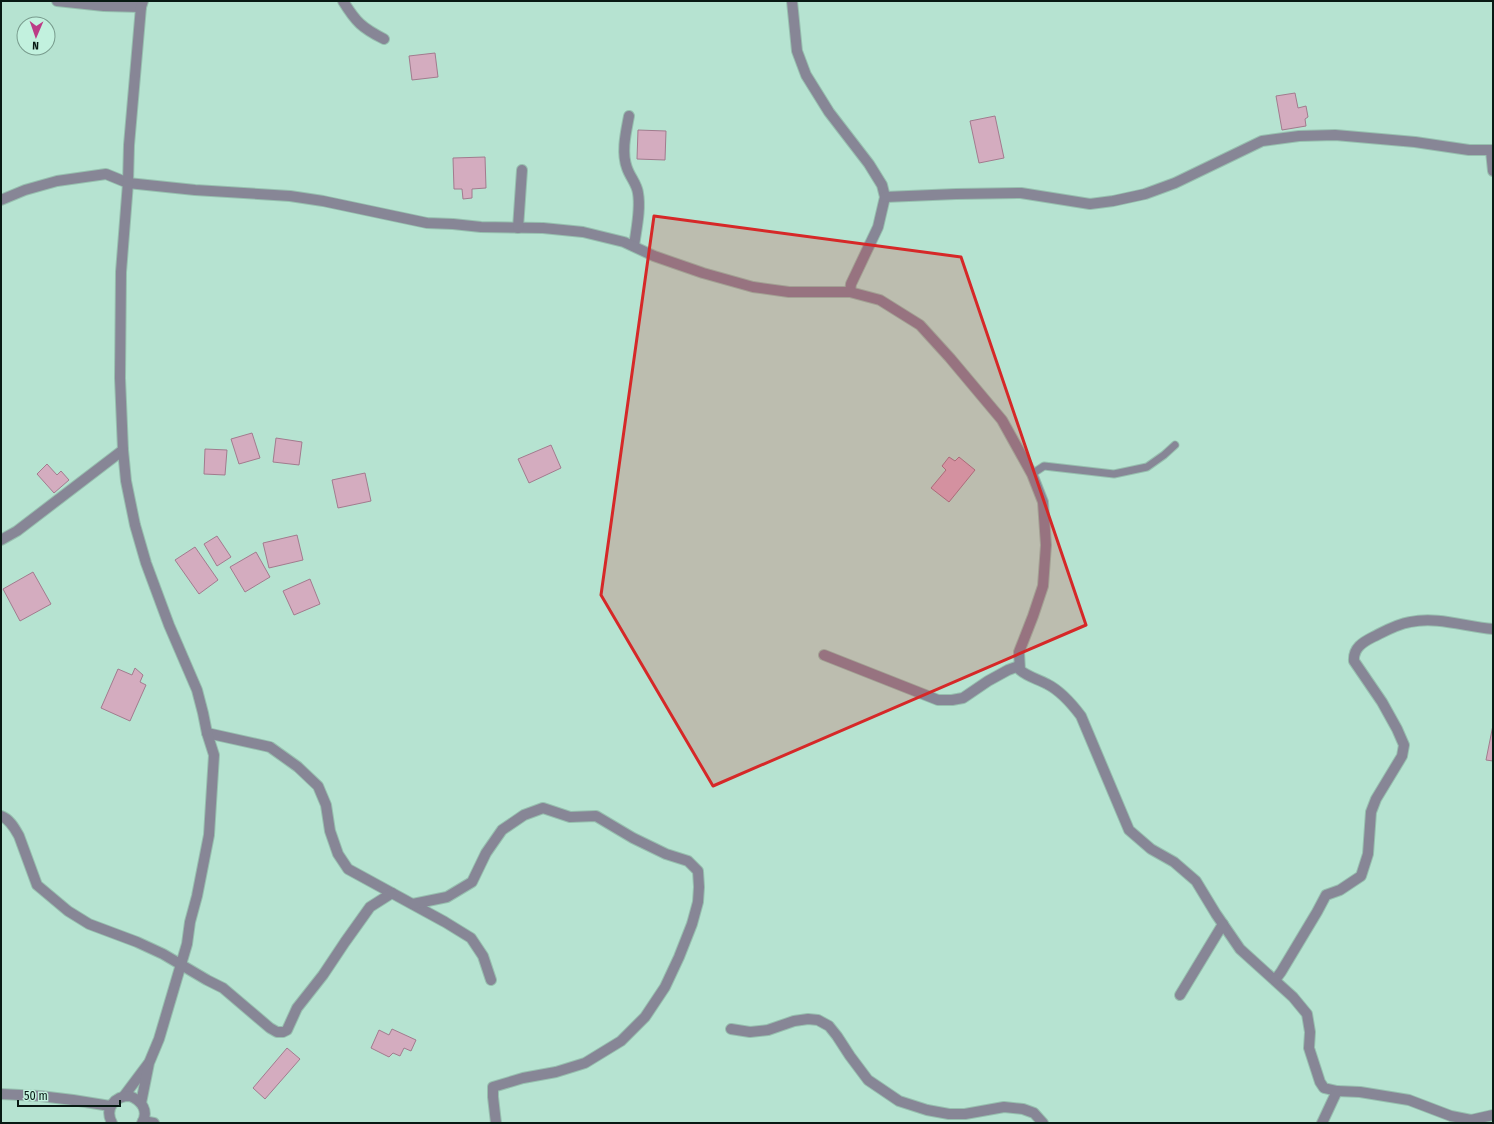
<svg xmlns="http://www.w3.org/2000/svg" width="1494" height="1124" font-family="'Fira Sans Condensed',sans-serif">
<rect width="100%" height="100%" fill="#b6e3d1"/>
<g fill="#d4acbf" stroke="#a27b8e">
<polygon points="435,53 438,77 412,80 409,56"/>
<polygon points="1295,93 1298,108 1306,106 1308,117 1305,119 1306,126 1282,130 1276,96"/>
<polygon points="995,116 1004,158 979,163 970,121"/>
<polygon points="638,130 666,131 665,160 637,159"/>
<polygon points="485,157 486,188 472,189 472,198 463,199 462,189 454,189 453,158"/>
<polygon points="252,433 260,458 239,464 231,439"/>
<polygon points="276,438 302,442 299,465 273,462"/>
<polygon points="551,445 561,468 529,483 518,459"/>
<polygon points="205,449 227,450 225,475 204,474"/>
<polygon points="949,457 955,461 959,457 975,470 949,502 931,488 946,470 942,466"/>
<polygon points="47,464 57,475 61,471 69,480 54,493 37,474"/>
<polygon points="365,473 371,501 338,508 332,480"/>
<polygon points="297,535 303,560 269,568 263,543"/>
<polygon points="217,536 231,557 217,566 204,544"/>
<polygon points="195,547 218,580 199,594 175,560"/>
<polygon points="256,552 270,577 245,592 230,567"/>
<polygon points="33,572 51,604 20,621 3,589"/>
<polygon points="310,579 320,604 294,615 283,591"/>
<polygon points="135,668 143,675 140,682 146,685 130,721 101,708 118,669 132,675"/>
<polygon points="1493,725 1493,761 1486,760"/>
<polygon points="392,1029 416,1040 411,1051 404,1048 400,1056 393,1053 389,1057 371,1048 379,1030 389,1035"/>
<polygon points="287,1048 300,1059 265,1099 253,1088"/>
</g>
<g fill="none" stroke-linecap="round" stroke-linejoin="round">
<g stroke="#97bfaf" stroke-width="9">
<polyline id="service" points="1032,474 1044,466 1114,474 1147,467 1164,455 1175,445"/>
</g>
<g stroke="#97bfaf" stroke-width="12">
<g id="minor">
<polyline points="57,1 104,6 141,7"/>
<path d="M343,1c13,21 19,27 41,38"/>
<polyline points="792,1 797,51 806,75 829,112 869,164 882,185 885,197 878,227 851,284 850,292"/>
<path d="M629,116c-3,16 -8,36 -2,52 3,9 10,16 11,25 3,17 -2,37 -4,53"/>
<polyline points="1491,151 1493,171"/>
<polyline points="885,197 956,194 1021,193 1090,204 1113,201 1145,194 1175,183 1262,141 1299,136 1335,135 1415,142 1469,150 1493,150"/>
<path d="M1,200l24,-10 32,-9 49,-7 22,9 67,7 95,6 33,5 104,22 26,1 28,3 62,1 40,4 41,10 30,14 49,17 50,14 36,5h61l30,8 40,25 30,33 52,62 30,54 11,28 3,43 -3,41 -10,30 -14,36 1,18c8,7 18,9 27,14 14,7 25,20 34,32l48,114 22,19 23,13 22,19 20,33 24,35 53,48 14,17 3,18 -1,16 11,34 4,6 13,3 23,1 49,8 42,16 20,4 22,-5"/>
<polyline points="518,228 522,170"/>
<polyline points="1,540 17,531 123,450"/>
<polyline points="824,655 938,700 952,700 963,698 988,681 1008,670 1019,666"/>
<polyline points="207,733 270,747 298,767 318,786 326,805 330,831 338,854 348,869 445,922 471,938 483,956 491,980"/>
<path d="M1,816c9,3 14,13 18,20l18,49 31,26 21,13 48,18 26,12 44,26 16,8 47,40 7,4h6l4,-2 10,-22 26,-33 22,-33 25,-35 22,-14"/>
<polyline points="413,904 447,897 472,882 486,853 502,830 524,815 543,808 570,817 596,816 633,838 666,854 688,861 698,871 699,887 698,902 692,924 679,957 665,987 645,1017 621,1041 585,1063 556,1072 523,1078 493,1087 493,1097 496,1123"/>
<path d="M1275,980l6,-8 36,-60 9,-17 14,-5 21,-14 7,-22 3,-42 5,-13 26,-43 2,-11 -7,-16 -15,-27 -28,-41c-1,-13 9,-19 19,-24 12,-6 24,-13 37,-15 28,-6 56,5 83,7"/>
<polyline points="1180,995 1223,924"/>
<polyline points="731,1029 750,1032 768,1030 794,1021 808,1019 818,1020 829,1026 837,1036 850,1056 868,1080 899,1101 927,1110 949,1114 965,1114 1004,1107 1023,1109 1034,1113 1043,1123"/>
<polyline points="1,1094 40,1096 73,1100 110,1106"/>
<polyline points="124,1096 148,1064"/>
<polyline points="141,1103 149,1063 159,1039 187,944 190,922 197,896 209,835 214,755 207,733 203,713 197,690 169,625 146,563 135,525 126,481 123,450 120,378 121,272 128,183 129,145 141,7 143,1"/>
<polyline points="143,1121 154,1123"/>
<path d="M112,1123c-8,-15 3,-27 18,-27 12,5 19,15 12,27"/>
<polyline points="1322,1123 1337,1091"/>
</g>
</g>
<use href="#service" stroke="#878696" stroke-width="7"/>
<use href="#minor" stroke="#878696" stroke-width="10"/>
</g>
<path fill="#d62828" fill-opacity="0.2" stroke="#d62828" stroke-width="3" stroke-linejoin="round" d="M654,216l307,41 125,368 -373,161 -112,-191z"/>
<rect width="1494" height="1124" fill="none" stroke="#081913" stroke-width="4"/>
<g transform="translate(36 36) rotate(182)"><circle r="19" fill="#c2f1de" stroke="#789b8d"/>
<path d="M0-3L7 15L0 10L-7 15Z" fill="#bc3c86"/>
<text y="-6" font-size="11" font-weight="bold" text-anchor="middle" fill="#081913">N</text>
</g>
<path d="M18 1100v6h102v-6" fill="none" stroke="#081913" stroke-width="2"/>
<text x="24" y="1100" font-size="12" fill="#081913" stroke="#c2f1de" stroke-width="3" paint-order="stroke">50 m</text>
</svg>
